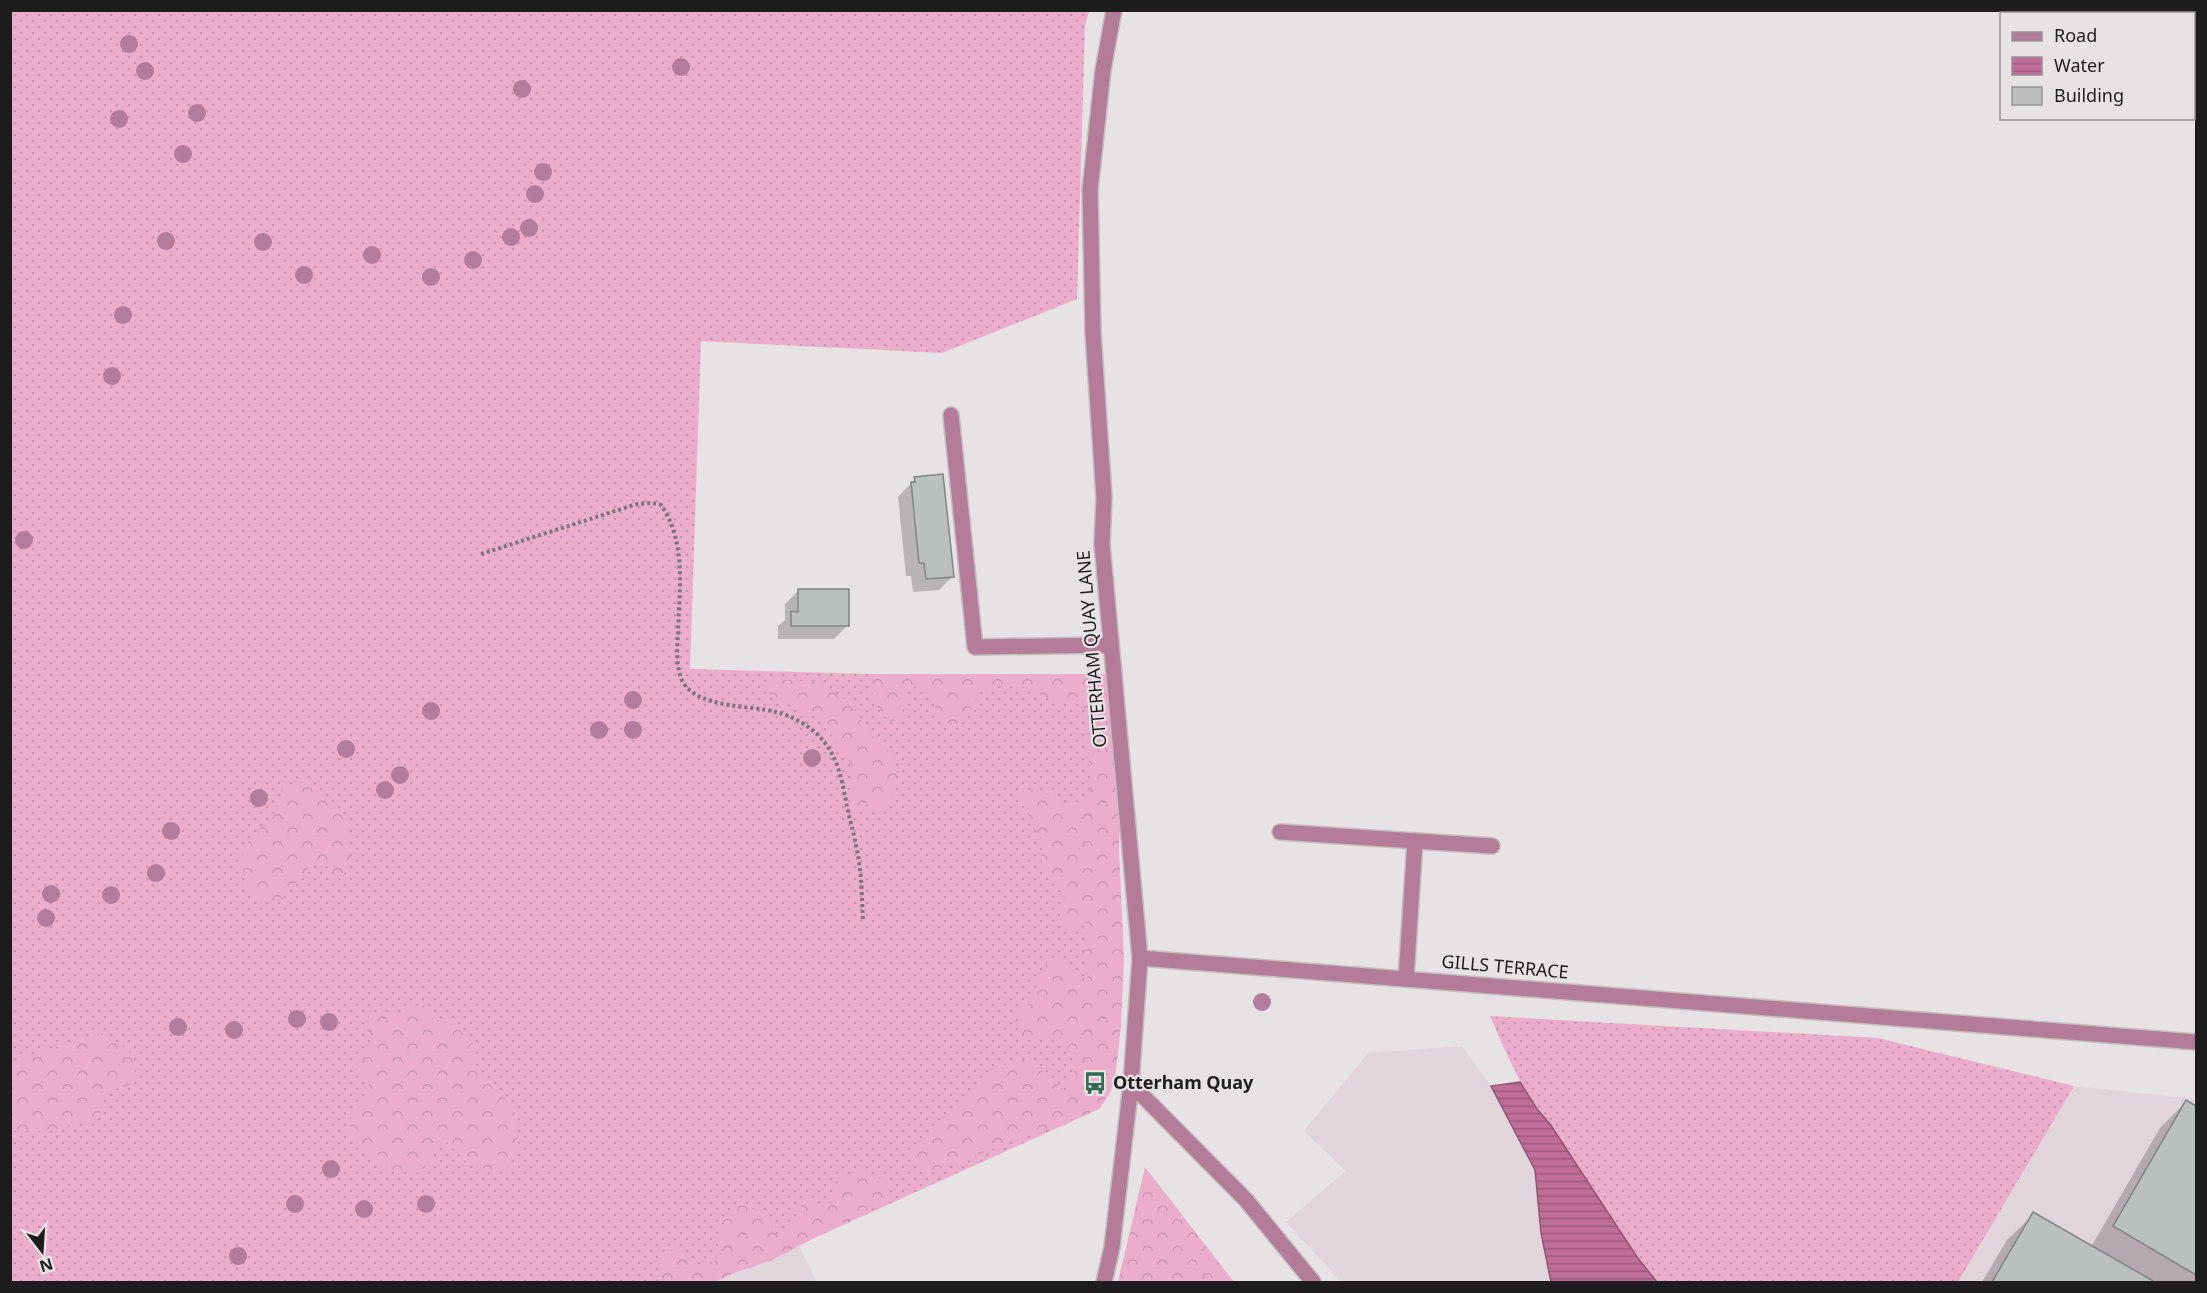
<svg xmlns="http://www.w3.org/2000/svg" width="2207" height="1293" font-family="'Noto Sans',sans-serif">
<defs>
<pattern id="grass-dots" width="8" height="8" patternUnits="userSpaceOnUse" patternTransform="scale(1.5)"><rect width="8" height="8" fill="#ecadcc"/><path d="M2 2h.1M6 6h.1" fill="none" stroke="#ca94af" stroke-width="1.8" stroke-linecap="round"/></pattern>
<pattern id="forest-crowns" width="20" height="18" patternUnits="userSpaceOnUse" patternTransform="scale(1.5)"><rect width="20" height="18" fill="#ecadcc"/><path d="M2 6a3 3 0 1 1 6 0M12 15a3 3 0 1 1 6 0" fill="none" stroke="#ca94af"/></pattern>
<pattern id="water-rules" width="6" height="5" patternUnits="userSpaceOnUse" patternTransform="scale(1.5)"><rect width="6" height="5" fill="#c06e99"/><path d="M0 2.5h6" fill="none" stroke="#9b5a7c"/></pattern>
</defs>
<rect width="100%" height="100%" fill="#e7e2e4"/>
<g fill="#e1d4da">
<polygon points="1462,1046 1491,1086 1535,1170 1541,1233 1551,1282 1341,1282 1286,1222 1346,1171 1304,1131 1368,1053"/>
<polygon points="2074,1086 2196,1099 2196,1282 1958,1282"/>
<polygon points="799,1245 816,1282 706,1282"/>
</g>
<g fill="url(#grass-dots)">
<polygon points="10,11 1089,11 1085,26 1077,299 942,353 701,341 690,669 869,674 1105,674 1111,1091 1099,1109 799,1245 706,1282 11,1282"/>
<path d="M1490,1016l388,22 196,48 -116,196h-301l-20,-25 -87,-133c-28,-31 -43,-70 -60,-108z"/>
</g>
<g fill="url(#forest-crowns)">
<path d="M869,674h236l7,29 8,111 -1,35 5,109 -3,68 -5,45 -5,20 -12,18 -154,58 -22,6c-11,-8 -11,-14 -9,-27l20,-13 15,-18 6,-11 18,-16 28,-22 18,-7 14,4 32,28 12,-25 -8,-12 -18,-17 -24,3 -11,-16v-10l16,-12 12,-37 6,-5 9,1 17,16 11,2 3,-6 -6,-14 -2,-14 5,-6 1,-13 -4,-4 -10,7 -8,-2 -6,-12v-11l5,-5 -9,-18v-6l-11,-4 -4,-11 2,-18 -22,-41 2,-10c24,-7 25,10 41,14 7,1 15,0 21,0l4,-12 1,-15 -3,-50 2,-13 -5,-7 -11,-7 -19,2 -20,-15 -37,-2 -15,3c-15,19 -11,48 -45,29l-4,-21 -10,-14c-19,6 -18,17 -21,35l-11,4c-18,-15 -18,-26 -22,-48z"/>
<path d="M771,679l46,3 16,9 16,11 22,33 20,19 7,15 -3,22 -12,17 -14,6 -14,-4 -5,-10c3,-10 6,-21 2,-32 -3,-10 -29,-47 -38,-52 -15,-9 -32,-12 -46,-23z"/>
<path d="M303,782l24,15 11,10 9,19 4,33 -6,14 -10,1 -13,-12 -8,-1 -33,39 -8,4 -21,-9c-9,-20 -17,-39 -1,-57 9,-10 19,-16 26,-28 4,-6 3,-15 6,-22z"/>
<path d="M419,1005l12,2 5,12 8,3 13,1c12,13 23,24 16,42l9,13 21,18 10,14 6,39 -11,19 -9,3 -11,-1 -22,-8 -20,-21 -9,-2 -4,21 -16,13c-9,-2 -20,-2 -29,-5 -10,-2 -35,-24 -38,-35 -1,-3 0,-10 1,-14 4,-12 13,-21 18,-34l-15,-16c4,-10 12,-16 17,-25 -4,-11 -6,-21 0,-32h16l9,2z"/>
<path d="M106,1033c19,19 38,18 25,52l-28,7 1,17 -13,14c-19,-2 -30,8 -47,8 -12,1 -21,-3 -33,1v-69l74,-26z"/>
<polygon points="1145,1167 1234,1282 1118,1282"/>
<path d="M860,1170l16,6 12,9 1,14 -117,61 -35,12 -23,10h-54l-2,-19 6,-12 11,-1 22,17h10l9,-7 6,-39 11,-16c26,1 33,12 46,33l7,-2c7,-12 12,-28 21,-37l15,6 12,-3 -2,-15 9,-10z"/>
</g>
<polygon fill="url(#water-rules)" stroke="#8f5674" stroke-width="1.5" points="1520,1082 1537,1109 1550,1124 1637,1257 1657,1282 1551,1282 1541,1233 1535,1170 1491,1086"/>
<g fill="#0003">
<polygon points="915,479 953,576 939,590 913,592 911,576 906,576 898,497"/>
<polygon points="799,590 847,626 834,639 778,639 778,626 785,620 785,604"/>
<polygon points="2186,1102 2196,1108 2196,1282 1982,1282 2007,1240 2034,1214 2091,1247 2160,1128"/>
</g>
<g fill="#bbbfbd" stroke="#818583" stroke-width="1.5">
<polygon points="943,474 954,577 926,579 924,563 919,563 911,482 915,482 914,477"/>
<polygon points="798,589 849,589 849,626 791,626 791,611 798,612"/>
<polygon points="2186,1100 2196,1106 2196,1275 2113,1226"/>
<polygon points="2033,1212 2155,1282 1992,1282"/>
</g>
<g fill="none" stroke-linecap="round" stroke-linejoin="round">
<g stroke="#c3bfc0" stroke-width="18">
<g id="service">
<polyline points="951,415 975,647 1110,645"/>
<polyline points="1280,832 1492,846"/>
<polyline points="1140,958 2196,1042"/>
<polyline points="1406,979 1415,841"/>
<polyline points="1131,1084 1246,1200 1313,1282"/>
</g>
</g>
<g stroke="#c3bfc0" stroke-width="18">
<polyline id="minor" points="1104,1282 1112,1247 1131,1084 1140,958 1102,544 1104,497 1093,333 1090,190 1103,70 1114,10"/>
</g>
<path stroke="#787677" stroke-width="4" stroke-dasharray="3 3" stroke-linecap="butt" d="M481,554l156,-50 15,-1 9,2c26,37 18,85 17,128 -1,15 -2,31 3,45 12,31 70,27 95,34 19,5 38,16 49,31 14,18 18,42 22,64 5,21 11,42 13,63 2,16 2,33 3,50"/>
<use href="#service" stroke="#b47c98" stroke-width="15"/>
<use href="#minor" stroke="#b47c98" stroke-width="15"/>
</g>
<g fill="#b37b9c">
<circle cx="129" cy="44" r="9"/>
<circle cx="681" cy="67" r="9"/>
<circle cx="145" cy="71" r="9"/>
<circle cx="522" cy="89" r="9"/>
<circle cx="197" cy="113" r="9"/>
<circle cx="119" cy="119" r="9"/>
<circle cx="183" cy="154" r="9"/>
<circle cx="543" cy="172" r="9"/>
<circle cx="535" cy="194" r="9"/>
<circle cx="529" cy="228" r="9"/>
<circle cx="511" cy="237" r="9"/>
<circle cx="166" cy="241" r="9"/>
<circle cx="263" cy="242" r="9"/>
<circle cx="372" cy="255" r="9"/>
<circle cx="473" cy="260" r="9"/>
<circle cx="304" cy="275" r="9"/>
<circle cx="431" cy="277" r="9"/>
<circle cx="123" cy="315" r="9"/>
<circle cx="112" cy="376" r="9"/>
<circle cx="24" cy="540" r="9"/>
<circle cx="633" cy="700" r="9"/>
<circle cx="431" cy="711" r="9"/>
<circle cx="599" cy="730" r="9"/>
<circle cx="633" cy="730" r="9"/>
<circle cx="346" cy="749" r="9"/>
<circle cx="812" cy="758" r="9"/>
<circle cx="400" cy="775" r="9"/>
<circle cx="385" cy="790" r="9"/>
<circle cx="259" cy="798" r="9"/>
<circle cx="171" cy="831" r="9"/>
<circle cx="156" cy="873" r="9"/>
<circle cx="51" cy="894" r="9"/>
<circle cx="111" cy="895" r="9"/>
<circle cx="46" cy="918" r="9"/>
<circle cx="1262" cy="1002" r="9"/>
<circle cx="297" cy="1019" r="9"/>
<circle cx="329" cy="1022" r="9"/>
<circle cx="178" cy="1027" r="9"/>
<circle cx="234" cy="1030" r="9"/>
<circle cx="331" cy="1169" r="9"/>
<circle cx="295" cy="1204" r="9"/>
<circle cx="426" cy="1204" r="9"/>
<circle cx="364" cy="1209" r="9"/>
<circle cx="238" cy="1256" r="9"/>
</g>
<defs>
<g id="bus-bare" transform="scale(1.8)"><path d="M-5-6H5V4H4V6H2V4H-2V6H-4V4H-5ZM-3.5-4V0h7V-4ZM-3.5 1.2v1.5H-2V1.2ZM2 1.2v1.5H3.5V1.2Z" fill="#316b53" stroke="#e7e2e4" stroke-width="2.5" paint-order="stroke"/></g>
</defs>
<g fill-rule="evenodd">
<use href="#bus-bare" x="1095" y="1083"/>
</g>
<g text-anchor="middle" stroke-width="4.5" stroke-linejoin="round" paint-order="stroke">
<g font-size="18" fill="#1e1d1e" stroke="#e7e2e4">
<text transform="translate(1092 649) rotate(-95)" y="6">OTTERHAM QUAY LANE</text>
<text transform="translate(1505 967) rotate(5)" y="6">GILLS TERRACE</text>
</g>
<g font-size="18" font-weight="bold" fill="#1e1d1e" stroke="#e7e2e4" text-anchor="start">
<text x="1113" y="1089">Otterham Quay</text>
</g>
</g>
<rect width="2207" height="1293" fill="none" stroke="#1e1d1e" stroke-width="24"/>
<rect x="2000" y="12" width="195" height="108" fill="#e7e2e4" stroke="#979395" stroke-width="1.5"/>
<rect x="2012" y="32" width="30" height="9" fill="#b47c98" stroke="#979395" stroke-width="1.5"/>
<text x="2054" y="42" font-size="18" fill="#1e1d1e">Road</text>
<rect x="2012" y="57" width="30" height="18" fill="url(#water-rules)" stroke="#979395" stroke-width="1.5"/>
<text x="2054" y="72" font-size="18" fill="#1e1d1e">Water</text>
<rect x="2012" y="87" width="30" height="18" fill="#bbbfbd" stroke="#979395" stroke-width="1.5"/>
<text x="2054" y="102" font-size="18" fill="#1e1d1e">Building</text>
<g transform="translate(42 1251) rotate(163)" stroke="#e7e2e4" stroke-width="4.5" paint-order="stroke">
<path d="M0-4.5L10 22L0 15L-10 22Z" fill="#1e1d1e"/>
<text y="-9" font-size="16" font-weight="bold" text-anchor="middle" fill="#1e1d1e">N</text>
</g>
</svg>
